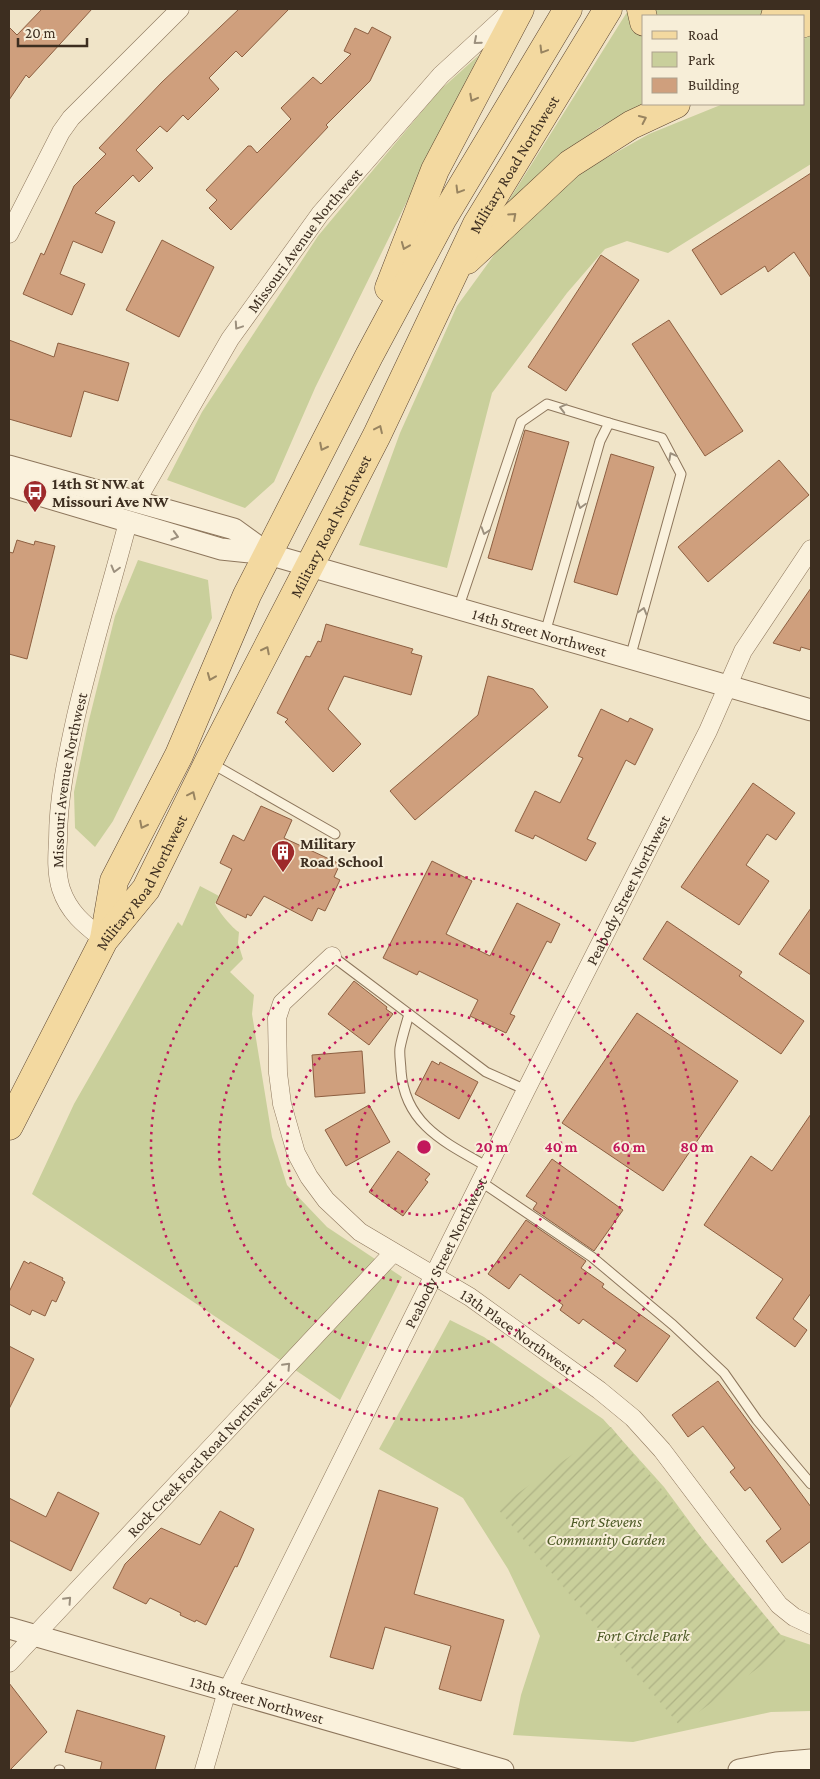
<svg xmlns="http://www.w3.org/2000/svg" width="820" height="1779" font-family="'Crimson Pro',serif">
<defs>
<pattern id="garden-furrows" width="10" height="10" patternUnits="userSpaceOnUse" patternTransform="scale(1.25)"><rect width="10" height="10" fill="#c9cf9b"/><path d="M-1 1l2-2M0 10L10 0M9 11l2-2" fill="none" stroke="#aeb285"/></pattern>
</defs>
<rect width="100%" height="100%" fill="#f0e4c8"/>
<g fill="#c9cf9b">
<polygon points="629,9 799,9 792,16 644,16 644,104 654,104 601,126 555,161 506,205"/>
<polygon points="811,31 811,164 668,253 627,241 605,249 567,293 492,393 447,568 359,545 400,433 457,306 518,222 585,170 649,134 723,104 804,104 804,39"/>
<polygon points="479,55 315,388 274,482 245,508 167,480 202,412 318,236 439,91"/>
<polygon points="138,560 208,580 212,618 113,821 95,847 75,828 74,792 88,724 115,616"/>
<path d="M200,886l19,10 -4,7c2,7 18,26 24,29l-1,11 5,16 -13,13 24,23 -2,19 20,123 15,48 40,42 75,50 -62,123 -308,-206 42,-90 104,-182 4,4z"/>
<polygon points="450,1320 484,1337 603,1419 664,1487 770,1631 811,1645 811,1711 771,1712 633,1742 513,1735 521,1695 540,1636 508,1569 463,1498 379,1449"/>
</g>
<polygon fill="url(#garden-furrows)" points="611,1427 789,1645 680,1726 497,1508"/>
<g fill="#cf9f7d" stroke="#8d5f41">
<polygon points="42,9 92,9 29,78 26,75 9,100 9,27 17,35"/>
<polygon points="239,9 289,9 242,57 236,51 209,78 219,89 188,120 183,115 167,132 160,126 136,150 153,168 139,182 133,175 95,213 115,222 102,253 73,241 60,274 85,284 72,315 23,294 41,253 44,255 74,186 106,154 99,148 162,82"/>
<polygon points="372,27 391,37 370,81 326,125 328,127 231,230 209,208 217,200 206,190 248,146 251,146 257,153 291,119 281,108 313,77 321,84 351,54 344,51 355,28 368,34"/>
<polygon points="811,173 811,278 794,252 768,272 765,266 721,295 692,250"/>
<polygon points="162,240 214,267 179,337 126,310"/>
<polygon points="601,255 639,280 566,391 528,367"/>
<polygon points="669,320 743,431 705,456 632,344"/>
<polygon points="9,340 54,357 58,343 129,363 118,401 84,391 71,437 9,419"/>
<polygon points="525,430 569,442 532,570 488,558"/>
<polygon points="611,454 654,467 617,595 574,582"/>
<polygon points="779,460 809,495 708,582 678,547"/>
<polygon points="17,540 34,545 35,541 55,546 27,659 9,654 9,552 13,553"/>
<polygon points="811,588 811,650 801,647 800,651 773,643"/>
<polygon points="326,624 413,649 411,653 422,656 411,695 344,676 328,709 361,744 333,772 285,722 288,719 277,713 306,656 310,657 318,641 321,642"/>
<polygon points="488,676 533,689 548,707 415,820 390,791 478,715"/>
<polygon points="601,709 628,722 630,718 653,729 635,765 626,760 587,839 596,843 586,861 535,835 533,839 515,831 535,791 560,803 583,758 578,756"/>
<polygon points="753,783 795,813 776,840 767,834 746,865 769,881 739,925 681,887"/>
<polygon points="261,806 292,820 284,838 340,864 334,877 340,880 325,911 318,908 312,921 264,896 251,916 247,914 246,918 216,903 232,869 220,863 233,835 244,841"/>
<polygon points="432,861 472,881 446,934 490,956 517,903 560,924 551,943 547,941 510,1014 515,1016 506,1033 470,1016 478,1000 419,971 417,975 383,958"/>
<polygon points="811,908 811,975 779,954"/>
<polygon points="667,921 742,972 739,976 804,1021 781,1054 643,959"/>
<polygon points="354,981 387,1007 386,1009 393,1014 369,1045 328,1014"/>
<polygon points="637,1013 738,1081 663,1191 562,1123"/>
<polygon points="362,1051 365,1093 315,1097 312,1055"/>
<polygon points="432,1061 439,1065 440,1062 478,1082 459,1119 415,1094"/>
<polygon points="369,1105 390,1142 346,1166 325,1130"/>
<polygon points="811,1114 811,1293 793,1319 807,1330 795,1347 756,1318 783,1279 704,1225 751,1156 772,1171"/>
<polygon points="398,1151 430,1174 425,1180 428,1182 403,1216 369,1192"/>
<polygon points="552,1159 623,1210 594,1251 533,1209 537,1203 526,1196"/>
<polygon points="526,1220 586,1261 581,1268 604,1284 602,1287 670,1336 637,1382 614,1366 626,1350 583,1319 579,1324 560,1310 563,1305 520,1274 509,1289 488,1274"/>
<polygon points="24,1261 29,1264 30,1262 63,1278 62,1280 65,1282 56,1302 52,1300 45,1316 32,1310 30,1315 9,1304 9,1292"/>
<polygon points="9,1346 34,1359 9,1409"/>
<polygon points="718,1381 811,1507 811,1541 782,1563 766,1541 781,1529 750,1487 745,1491 730,1472 735,1468 703,1426 688,1437 672,1415"/>
<polygon points="379,1490 438,1508 414,1594 504,1620 481,1701 439,1689 451,1646 385,1627 373,1669 330,1657"/>
<polygon points="58,1492 99,1513 71,1571 9,1540 9,1498 46,1517"/>
<polygon points="220,1511 254,1529 237,1567 235,1566 206,1625 196,1620 195,1622 180,1615 181,1613 150,1598 146,1604 113,1588 125,1564 161,1528 200,1545"/>
<polygon points="9,1683 47,1732 10,1770 9,1770"/>
<polygon points="77,1710 165,1736 155,1770 100,1770 102,1762 65,1752"/>
</g>
<g fill="none" stroke-linecap="round" stroke-linejoin="round">
<g stroke="#8d765c" stroke-width="11">
<g id="service">
<polyline points="458,609 521,422 547,404 609,423"/>
<polyline points="545,633 600,441 609,423 662,438 681,474 630,658"/>
<polyline points="211,763 335,834"/>
<polyline points="332,956 486,1072 526,1090"/>
<path d="M409,1014c-3,11 -7,23 -9,34 -1,7 1,16 1,23 4,54 45,72 87,96"/>
<polyline points="480,1181 592,1257 673,1325 724,1373 757,1420 811,1484"/>
<polyline points="59,1770 60,1770"/>
</g>
</g>
<g stroke="#8d765c" stroke-width="19">
<g id="minor">
<polyline points="9,234 61,132 71,118 180,9"/>
<path id="s1" d="M136,502l94,-163 90,-125 121,-139 72,-66"/>
<path id="s2" d="M104,940c-19,-15 -35,-27 -43,-51 -5,-16 -4,-33 -3,-49 0,-42 9,-83 18,-124 15,-65 35,-129 52,-194"/>
<path id="s3" d="M332,956l-50,47 -5,15 1,55 4,31 14,49 13,24 17,23 34,32 110,65 129,93 34,28 29,32 117,155 15,12 17,8"/>
<path id="s4" d="M9,1663l384,-410"/>
<path id="s5" d="M204,1770l23,-79 299,-601 182,-359 35,-80 68,-102"/>
</g>
</g>
<g stroke="#8d765c" stroke-width="23">
<g id="tertiary">
<polyline points="9,466 234,529 267,553"/>
<path id="s6" d="M9,486l212,63 47,5 543,156"/>
<path id="s7" d="M9,1628l494,142"/>
<polyline points="739,1770 776,1763 811,1760"/>
</g>
</g>
<g stroke="#5b4430" stroke-width="29">
<g id="primary">
<polyline points="641,9 644,22"/>
<polyline points="775,16 784,9"/>
<polyline points="804,23 811,17"/>
<polyline points="467,260 570,164 631,125 676,104"/>
<polyline points="389,288 435,170 520,9"/>
<polyline points="104,939 114,881 179,755 247,595 369,356 443,218 568,9"/>
<path id="s8" d="M9,1126l95,-186 42,-51 63,-128 168,-326 100,-211 131,-215"/>
</g>
</g>
<use href="#service" stroke="#faf1dc" stroke-width="9"/>
<use href="#minor" stroke="#faf1dc" stroke-width="18"/>
<use href="#tertiary" stroke="#faf1dc" stroke-width="21"/>
<use href="#primary" stroke="#f3d9a0" stroke-width="28"/>
</g>
<defs><path id="oneway-chevron" d="M-2-3.5L2.5 0L-2 3.5" fill="none" stroke-width="1.6" stroke-linecap="round" stroke-linejoin="round" transform="scale(1.25)"/></defs>
<g stroke="#9c907e">
<use href="#oneway-chevron" transform="translate(477 41) rotate(139)"/>
<use href="#oneway-chevron" transform="translate(238 326) rotate(124)"/>
<use href="#oneway-chevron" transform="translate(563 408) rotate(-165)"/>
<use href="#oneway-chevron" transform="translate(672 456) rotate(-118)"/>
<use href="#oneway-chevron" transform="translate(581 505) rotate(106)"/>
<use href="#oneway-chevron" transform="translate(485 531) rotate(108)"/>
<use href="#oneway-chevron" transform="translate(175 536) rotate(16)"/>
<use href="#oneway-chevron" transform="translate(115 569) rotate(105)"/>
<use href="#oneway-chevron" transform="translate(643 611) rotate(-74)"/>
<use href="#oneway-chevron" transform="translate(287 1366) rotate(-47)"/>
<use href="#oneway-chevron" transform="translate(68 1600) rotate(-47)"/>
</g>
<g stroke="#988460">
<use href="#oneway-chevron" transform="translate(543 50) rotate(121)"/>
<use href="#oneway-chevron" transform="translate(473 98) rotate(118)"/>
<use href="#oneway-chevron" transform="translate(643 119) rotate(-25)"/>
<use href="#oneway-chevron" transform="translate(459 190) rotate(121)"/>
<use href="#oneway-chevron" transform="translate(513 216) rotate(-42)"/>
<use href="#oneway-chevron" transform="translate(405 246) rotate(112)"/>
<use href="#oneway-chevron" transform="translate(379 429) rotate(-65)"/>
<use href="#oneway-chevron" transform="translate(323 447) rotate(117)"/>
<use href="#oneway-chevron" transform="translate(266 650) rotate(-63)"/>
<use href="#oneway-chevron" transform="translate(211 677) rotate(112)"/>
<use href="#oneway-chevron" transform="translate(192 795) rotate(-64)"/>
<use href="#oneway-chevron" transform="translate(143 825) rotate(117)"/>
</g>
<g fill="none" stroke="#c2185b" stroke-width="2.5" stroke-dasharray="2.5 5">
<circle cx="424" cy="1147" r="68"/>
<circle cx="424" cy="1147" r="137"/>
<circle cx="424" cy="1147" r="205"/>
<circle cx="424" cy="1147" r="273"/>
</g>
<defs>
<g id="bus-pin" transform="scale(1.25)"><path d="M0 17L-7.5 6A9.5 9.5 0 1 1 7.5 6Z" fill="#9e2a2b" stroke="#f7eed8"/><path d="M-5-6H5V4H4V6H2V4H-2V6H-4V4H-5ZM-3.5-4V0h7V-4ZM-3.5 1.2v1.5H-2V1.2ZM2 1.2v1.5H3.5V1.2Z" fill="#fff"/></g>
<g id="building-pin" transform="scale(1.25)"><path d="M0 17L-7.5 6A9.5 9.5 0 1 1 7.5 6Z" fill="#9e2a2b" stroke="#f7eed8"/><path d="M-4-6H4V6H1V3H-1V6H-4ZM-2.5-4.3h1.7v1.8h-1.7ZM.8-4.3h1.7v1.8H.8ZM-2.5-1h1.7V.8h-1.7ZM.8-1h1.7V.8H.8Z" fill="#fff"/></g>
</defs>
<g fill-rule="evenodd">
<use href="#bus-pin" x="35" y="492"/>
<use href="#building-pin" x="283" y="852"/>
</g>
<g text-anchor="middle" stroke-width="4" stroke-linejoin="round" paint-order="stroke">
<g font-size="16" fill="#3d2e20" stroke="#f7eed8">
<text dy="6" stroke="none"><textPath href="#s8" startOffset="1088">Military Road Northwest</textPath></text>
<text dy="6" stroke="none"><textPath href="#s1" startOffset="312">Missouri Avenue Northwest</textPath></text>
<text dy="6" stroke="none"><textPath href="#s8" startOffset="682">Military Road Northwest</textPath></text>
<text dy="6" stroke="none"><textPath href="#s6" startOffset="551">14th Street Northwest</textPath></text>
<text dy="6" stroke="none"><textPath href="#s2" startOffset="178">Missouri Avenue Northwest</textPath></text>
<text dy="6" stroke="none"><textPath href="#s8" startOffset="278">Military Road Northwest</textPath></text>
<text dy="6" stroke="none"><textPath href="#s5" startOffset="978">Peabody Street Northwest</textPath></text>
<text dy="6" stroke="none"><textPath href="#s5" startOffset="572">Peabody Street Northwest</textPath></text>
<text dy="6" stroke="none"><textPath href="#s3" startOffset="510">13th Place Northwest</textPath></text>
<text dy="6" stroke="none"><textPath href="#s4" startOffset="281">Rock Creek Ford Road Northwest</textPath></text>
<text dy="6" stroke="none"><textPath href="#s7" startOffset="258">13th Street Northwest</textPath></text>
</g>
<g font-size="16" font-weight="bold" fill="#3d2e20" stroke="#f7eed8" text-anchor="start">
<text x="52" y="489">14th St NW at<tspan x="52" dy="18">Missouri Ave NW</tspan></text>
<text x="300" y="849">Military<tspan x="300" dy="18">Road School</tspan></text>
</g>
<g font-size="16" font-style="italic" fill="#4d5a26" stroke="#f7eed8">
<text x="606" y="1527">Fort Stevens<tspan x="606" dy="18">Community Garden</tspan></text>
<text x="643" y="1641">Fort Circle Park</text>
</g>
</g>
<circle cx="424" cy="1147" r="8" fill="#c2185b" stroke="#f7eed8" stroke-width="2.5"/>
<g font-size="15" text-anchor="middle" font-weight="bold" fill="#c2185b" stroke="#f7eed8" stroke-width="4" stroke-linejoin="round" paint-order="stroke">
<text x="492" y="1152">20 m</text>
<text x="561" y="1152">40 m</text>
<text x="629" y="1152">60 m</text>
<text x="697" y="1152">80 m</text>
</g>
<rect width="820" height="1779" fill="none" stroke="#3d2e20" stroke-width="20"/>
<rect x="642" y="15" width="162" height="90" fill="#f7eed8" stroke="#ada18e"/>
<rect x="652" y="31" width="25" height="8" fill="#f3d9a0" stroke="#ada18e"/>
<text x="688" y="40" font-size="15" fill="#3d2e20">Road</text>
<rect x="652" y="52" width="25" height="15" fill="#c9cf9b" stroke="#ada18e"/>
<text x="688" y="65" font-size="15" fill="#3d2e20">Park</text>
<rect x="652" y="78" width="25" height="15" fill="#cf9f7d" stroke="#ada18e"/>
<text x="688" y="90" font-size="15" fill="#3d2e20">Building</text>
<path d="M18 38v8h69v-8" fill="none" stroke="#3d2e20" stroke-width="2.5"/>
<text x="25" y="38" font-size="15" fill="#3d2e20" stroke="#f7eed8" stroke-width="4" paint-order="stroke">20 m</text>
</svg>
